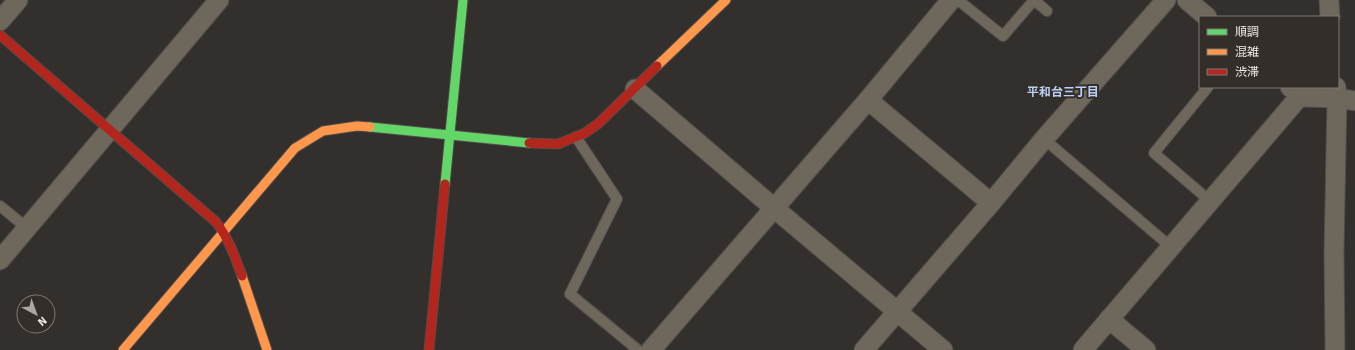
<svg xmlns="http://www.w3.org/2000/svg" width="1355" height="350" font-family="Signika,'Noto Sans JP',sans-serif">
<rect width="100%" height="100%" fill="#322f2c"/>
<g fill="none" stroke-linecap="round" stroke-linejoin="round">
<g stroke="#4f4c4a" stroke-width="12">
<g id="lane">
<polyline points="958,0 1003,36 1034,0"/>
<polyline points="1034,0 1047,11"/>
<polyline points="1208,87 1154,153 1210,201"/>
<polyline points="576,137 617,199 570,294 638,350"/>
<polyline points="1044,139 1171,247"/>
<polyline points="0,206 27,228"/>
</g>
</g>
<g stroke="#4f4c4a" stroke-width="21">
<g id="street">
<polyline points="1187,0 1207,17"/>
<polyline points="1329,0 1330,17"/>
<polyline points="0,21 18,0"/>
<polyline points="1290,87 1302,97 1337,98 1355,101"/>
<polyline points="635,89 774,208 943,350"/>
<polyline points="868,100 991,203"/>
<polyline points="0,260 219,0"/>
<polyline points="1109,319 1146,350"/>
<polyline points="651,350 868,100 951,0"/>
<polyline points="864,350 991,203 1044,139 1166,0"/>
<polyline points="1083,350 1300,96"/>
<polyline points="1335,350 1334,251 1337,98 1336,87"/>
</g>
</g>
<g stroke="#4f4c4a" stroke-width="11">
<g id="fast">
<polyline points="370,127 529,143"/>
<polyline points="445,184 463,0"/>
</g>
</g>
<g stroke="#4f4c4a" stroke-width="11">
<g id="slow">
<polyline points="657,66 726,0"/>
<polyline points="242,276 267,350"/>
<polyline points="123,350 295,148 323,131 357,126 370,127"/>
</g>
</g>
<g stroke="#4f4c4a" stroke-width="11">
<g id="jam">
<path d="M0,35l216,187c13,17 19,35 26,54"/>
<polyline points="529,143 558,144 585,133 599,123 657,66"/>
<polyline points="429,350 445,184"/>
</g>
</g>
<use href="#lane" stroke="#6e675c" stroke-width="10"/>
<use href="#street" stroke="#6e675c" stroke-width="19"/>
<use href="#fast" stroke="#63d668" stroke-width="9"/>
<use href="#slow" stroke="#ff974d" stroke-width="9"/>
<use href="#jam" stroke="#b3261e" stroke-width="9"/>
</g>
<g text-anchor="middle" stroke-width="4" stroke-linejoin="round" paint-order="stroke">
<g font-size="12" font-weight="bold" fill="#b9cff6" stroke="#342e2a">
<text x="1063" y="96">平和台三丁目</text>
</g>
</g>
<rect x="1199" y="16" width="140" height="72" fill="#342e2a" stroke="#7d7875"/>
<rect x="1207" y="29" width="20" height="6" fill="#63d668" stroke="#7d7875"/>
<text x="1235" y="36" font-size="12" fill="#ebe7e5">順調</text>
<rect x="1207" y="49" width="20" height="6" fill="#ff974d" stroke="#7d7875"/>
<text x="1235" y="56" font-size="12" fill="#ebe7e5">混雑</text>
<rect x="1207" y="69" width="20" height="6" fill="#b3261e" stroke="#7d7875"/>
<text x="1235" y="76" font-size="12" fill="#ebe7e5">渋滞</text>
<g transform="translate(36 314) rotate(139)"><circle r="19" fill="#342e2a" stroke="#7d7875"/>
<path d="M0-3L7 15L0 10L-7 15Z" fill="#aaa7a4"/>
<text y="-6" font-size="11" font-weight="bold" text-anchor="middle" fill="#ebe7e5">N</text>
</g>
</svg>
